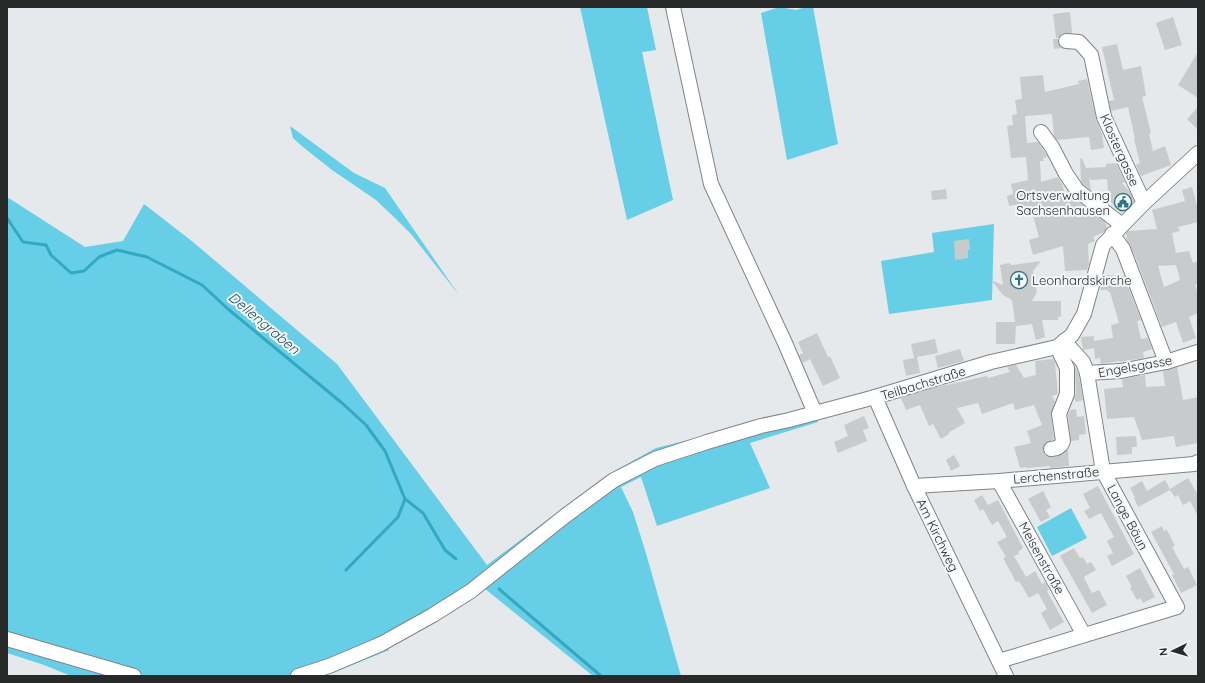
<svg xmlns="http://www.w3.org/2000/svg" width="1205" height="683" font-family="Quicksand,sans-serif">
<rect width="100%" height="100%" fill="#e5e9eb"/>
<g fill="#66cfe7">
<polygon points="580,7 647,7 656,50 642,52 673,200 627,220"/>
<polygon points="779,7 796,10 806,7 813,7 838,144 787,160 761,13"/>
<polygon points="290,126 354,173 385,188 459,295 411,234 395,218 376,200 332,170 303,147 293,138"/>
<polygon points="7,197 85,247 123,241 144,204 193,242 337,364 487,565 607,475 656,448 704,436 761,426 815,413 818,422 750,443 770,488 657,526 641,477 621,487 633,512 645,550 681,676 593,676 479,584 382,645 389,650 333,673 323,676 71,676 44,665 7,653"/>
<polygon points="994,224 992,300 889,314 881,261 934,252 932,233"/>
<polygon points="1071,508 1087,538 1052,556 1037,527"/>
</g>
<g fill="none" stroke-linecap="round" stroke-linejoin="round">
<g stroke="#33a8c1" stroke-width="3">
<polyline points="7,218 23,242 46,245 51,255 71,273 84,271 99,257 117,250 147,257 202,285 228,309 342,403 366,425 385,451 405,499 423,513 445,550 456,559"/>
<polyline points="346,570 398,517 405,499"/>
<polyline points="499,589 601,676"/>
</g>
</g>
<g fill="#c7cbcc" fill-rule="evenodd">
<polygon points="1070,12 1072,33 1063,33 1058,38 1056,38 1053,14"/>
<polygon points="1173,17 1182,45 1165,50 1156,23"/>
<polygon points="1053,39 1058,39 1058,44 1061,48 1054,49"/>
<polygon points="1117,44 1123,70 1141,66 1146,96 1142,97 1151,133 1149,134 1153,151 1165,146 1171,165 1141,176 1136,165 1140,163 1134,139 1135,139 1128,107 1111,111 1109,101 1114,100 1102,47"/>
<polygon points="1198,52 1198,98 1178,85"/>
<polygon points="1043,75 1045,92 1079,84 1078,81 1087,79 1096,119 1102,134 1104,148 1091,150 1089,137 1057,140 1054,136 1052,114 1025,116 1027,143 1038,142 1048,157 1043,158 1044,161 1040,161 1041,182 1058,177 1062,184 1067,199 1072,197 1105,222 1107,227 1104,232 1093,237 1095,241 1088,244 1089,264 1087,270 1065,271 1063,246 1033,255 1029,240 1039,237 1032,212 1021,214 1019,204 1009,206 1007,196 1013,194 1011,184 1028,180 1026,157 1011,158 1007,126 1013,125 1012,115 1017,114 1015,100 1022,99 1020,77"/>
<polygon points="1198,107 1198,130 1187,119"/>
<polygon points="1082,158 1086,168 1106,167 1106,164 1116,163 1125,182 1122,183 1130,192 1134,201 1121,213 1109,200 1107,179 1091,180 1089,177 1091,190 1083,184 1081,181 1080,159"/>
<path d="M1192,187l6,22v13l-20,5 2,4 -8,2 4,20 13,-2 4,12 5,-2v23l-3,1 3,8v20l-9,4 7,21 -13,5 -7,-21 -14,5 -27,-71 -8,-16 -1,-7 2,-2 29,-2 -5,-19 33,-9 -3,-11zM1176,265l4,15 -16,7 -6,-21z"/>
<polygon points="946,189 947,199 932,200 931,191"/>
<polygon points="969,239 970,250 968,250 968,258 955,260 954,241"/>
<polygon points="1041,261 1033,271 1037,292 1032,301 1061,301 1061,317 1058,317 1058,320 1042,320 1045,337 1036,340 1032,324 1016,326 1015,344 996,344 996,322 1015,322 1012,300 1003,295 991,280 1003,285 1000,265 1009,263 1012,265"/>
<polygon points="1104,275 1124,276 1141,320 1137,321 1141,339 1148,338 1152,349 1143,352 1144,358 1120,362 1120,361 1101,364 1100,358 1095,359 1094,348 1083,350 1081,337 1094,336 1094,341 1113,338 1111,325 1119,323 1110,292 1108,292 1108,290 1100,290"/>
<polygon points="817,333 828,357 830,356 840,378 823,386 810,359 803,363 799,355 803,353 798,342"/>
<polygon points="935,339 938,353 917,357 920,373 906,376 903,360 914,358 911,344"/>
<polygon points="960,349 964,361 938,368 935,356"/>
<polygon points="1053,359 1055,363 1058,394 1052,396 1055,402 1051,415 1054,439 1045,443 1043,450 1045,455 1052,457 1062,455 1068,449 1069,466 1050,468 1050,466 1026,468 1026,467 1020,468 1014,447 1031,443 1027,431 1042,425 1034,405 1015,410 1013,403 982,414 978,403 957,408 965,423 948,433 949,434 941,439 933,424 929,426 920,405 906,410 901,398 933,388 987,376 988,378 1010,372 1007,367 1016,365 1024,378 1036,375 1035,361"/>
<polygon points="1075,366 1079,375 1083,400 1076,402 1074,398 1076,394"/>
<polygon points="1177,367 1183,400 1198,397 1198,443 1176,447 1174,436 1142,440 1134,417 1107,419 1104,389 1123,387 1122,379 1145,375 1146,387 1165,386 1163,371"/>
<polygon points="1076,409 1077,417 1084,416 1086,434 1079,435 1079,440 1071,441 1068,415 1070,410"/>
<polygon points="864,416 869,428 863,430 867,441 838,453 834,442 848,436 844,425"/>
<polygon points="1136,436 1137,447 1132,447 1132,454 1117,455 1116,437"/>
<polygon points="954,455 960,466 951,471 946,460"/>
<polygon points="1188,478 1198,495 1198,516 1190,501 1183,505 1178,495 1175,497 1170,490 1138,507 1134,498 1135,497 1130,488 1142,481 1147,491 1165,480 1170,489"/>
<polygon points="1098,486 1134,554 1112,566 1107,556 1113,553 1107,541 1114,537 1101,513 1089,519 1084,511 1090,508 1083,494"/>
<polygon points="1043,491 1051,507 1046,510 1050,517 1041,522 1028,499"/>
<polygon points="982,495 988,505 998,500 1023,548 1018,552 1019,554 1014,556 1026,577 1035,571 1042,584 1045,582 1049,590 1047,591 1064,622 1050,630 1041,613 1047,609 1038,593 1029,598 1019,581 1016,582 1003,558 1006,557 997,542 1007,537 998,521 992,525 983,509 980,511 974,500"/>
<polygon points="1162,526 1164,531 1167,530 1175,546 1172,547 1184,569 1188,567 1197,585 1181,593 1172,575 1174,574 1151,532"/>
<polygon points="1074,548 1080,558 1083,557 1087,564 1091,562 1096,570 1084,577 1085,580 1092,593 1099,590 1107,605 1092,613 1060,556"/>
<polygon points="1140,568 1155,597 1143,603 1140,598 1137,600 1130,588 1132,587 1126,576"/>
</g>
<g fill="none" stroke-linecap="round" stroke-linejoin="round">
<g stroke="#808485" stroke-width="16">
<g id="minor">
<polyline points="673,7 711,184 785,343 815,413"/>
<polyline points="1066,41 1079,42 1091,55 1104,117 1144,203"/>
<polyline points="1041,132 1052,147 1066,174 1077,190 1122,225"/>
<polyline points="1112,234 1123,249 1166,362"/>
<polyline points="1064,341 1083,362 1087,373 1121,371 1166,362 1198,352"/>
<polyline points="875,397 914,486 1006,676"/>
<polyline points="1051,449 1057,448 1061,445 1063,441 1059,414 1067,394 1067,368 1057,347"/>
<polyline points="999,481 1084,635"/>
<polyline points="914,486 999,481 1194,464 1198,462"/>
<polyline points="7,639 134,676"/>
<polyline points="999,661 1177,607 1103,471 1087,373"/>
<polyline points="298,676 329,666 381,644 433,615 471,591 565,516 614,480 655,459 707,442 761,426 789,420 875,397 991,362 1057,347 1072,335 1084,314 1103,245 1144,203 1198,153"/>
</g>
</g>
<use href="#minor" stroke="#fff" stroke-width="14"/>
</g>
<defs>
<g id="civic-ring" transform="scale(0.9)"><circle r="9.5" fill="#f3f7f8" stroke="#307484" stroke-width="1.5"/><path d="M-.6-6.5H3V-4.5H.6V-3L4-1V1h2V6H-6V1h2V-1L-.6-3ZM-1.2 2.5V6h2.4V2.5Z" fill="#307484"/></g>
<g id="church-ring" transform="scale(0.9)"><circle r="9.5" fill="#f3f7f8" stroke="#307484" stroke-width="1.5"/><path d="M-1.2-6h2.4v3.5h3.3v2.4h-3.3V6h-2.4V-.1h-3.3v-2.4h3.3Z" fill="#307484"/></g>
</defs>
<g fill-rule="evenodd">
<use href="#civic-ring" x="1123" y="202"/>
<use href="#church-ring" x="1019" y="280"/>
</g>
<g text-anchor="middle" stroke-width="4" stroke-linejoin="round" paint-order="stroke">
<g font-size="13" fill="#282a2a" stroke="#f3f7f8">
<text transform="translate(1120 150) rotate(66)" y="5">Klostergasse</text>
<text transform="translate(1135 366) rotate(-10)" y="5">Engelsgasse</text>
<text transform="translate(923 383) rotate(-17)" y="5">Teilbachstraße</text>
<text transform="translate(1056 475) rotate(-5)" y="5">Lerchenstraße</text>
<text transform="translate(1128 517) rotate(62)" y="5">Lange Bäun</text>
<text transform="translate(938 535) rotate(64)" y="5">Am Kirchweg</text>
<text transform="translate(1042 558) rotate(61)" y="5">Meisenstraße</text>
</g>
<g font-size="13" fill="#282a2a" stroke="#f3f7f8" text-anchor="end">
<text x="1110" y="200">Ortsverwaltung<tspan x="1110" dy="15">Sachsenhausen</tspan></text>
<text x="1032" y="285" text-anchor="start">Leonhardskirche</text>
</g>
<g font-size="14" font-style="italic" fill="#20505b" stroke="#f3f7f8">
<text transform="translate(264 323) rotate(40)" y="5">Dellengraben</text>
</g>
</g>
<rect width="1205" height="683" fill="none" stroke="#282a2a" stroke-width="16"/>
<g transform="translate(1173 651) rotate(265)" stroke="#f3f7f8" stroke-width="3" paint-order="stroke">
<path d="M0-3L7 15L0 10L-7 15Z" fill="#282a2a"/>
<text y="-6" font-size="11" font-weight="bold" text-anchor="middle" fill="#282a2a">N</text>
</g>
</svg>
